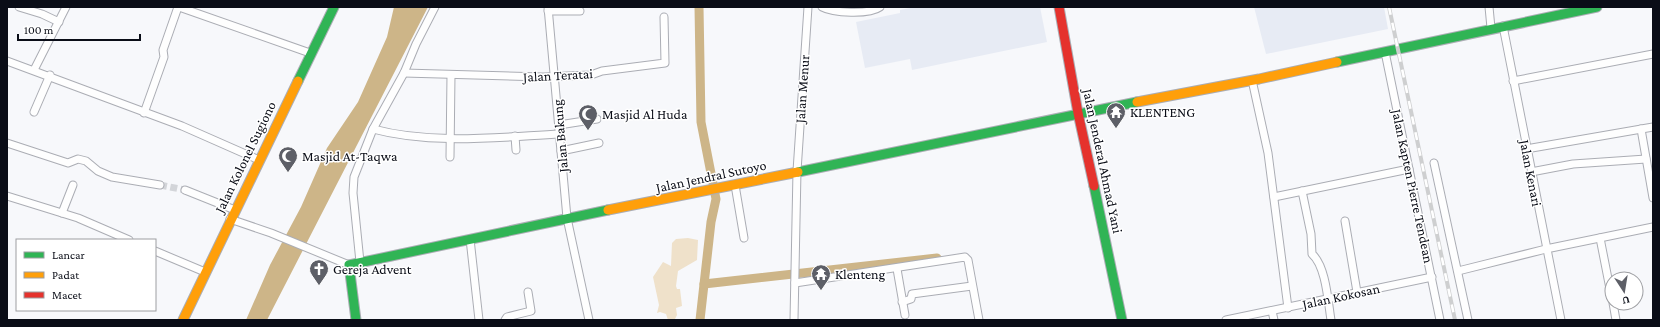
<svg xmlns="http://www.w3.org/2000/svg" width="1660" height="327" font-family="'Crimson Pro',serif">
<rect width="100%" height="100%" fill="#f7f8fb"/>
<g fill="#e7ebf4">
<polygon points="915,7 1040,7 1047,42 912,70 910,59 865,68 856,22 900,13 900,10"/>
<polygon points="1254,7 1384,7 1388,29 1266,54"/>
</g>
<polygon fill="#efe1ca" points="688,238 698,240 697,260 678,271 676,286 677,289 680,289 682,306 676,308 677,315 675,319 668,320 666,314 660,312 657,313 659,305 653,277 663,262 671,266 672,243 676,239"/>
<polygon fill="#cdb588" points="394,7 428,7 267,320 246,320 270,265 301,207 327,148 358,102 387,37"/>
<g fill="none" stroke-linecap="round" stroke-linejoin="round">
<g stroke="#cdb588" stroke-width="9">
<polyline points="699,7 701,122 716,199 711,222 700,320"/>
<polyline points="704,284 937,258"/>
</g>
<polyline stroke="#d3d5d9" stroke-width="7" stroke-dasharray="7 3.5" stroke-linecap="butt" points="160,185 185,190"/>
<g stroke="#abadb4" stroke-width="9">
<g id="street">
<polyline points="19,7 42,14 59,22"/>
<polyline points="179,7 310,53"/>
<polyline points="548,7 567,218 589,320"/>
<path d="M822,7c11,6 47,8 58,0"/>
<polyline points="1489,7 1491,28"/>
<polyline points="548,11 580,11"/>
<polyline points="1503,26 1561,320"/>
<polyline points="1385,52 1440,320"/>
<polyline points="7,61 182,126 259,160"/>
<polyline points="34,70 66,7"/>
<polyline points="404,73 543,77 591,75 602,71 665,63 664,17"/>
<polyline points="1252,80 1268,153 1288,308"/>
<polyline points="1513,81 1653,54"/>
<polyline points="34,112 50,75"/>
<polyline points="144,113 164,57 163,50 178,7"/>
<polyline points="559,125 597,119"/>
<path d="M373,129c59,16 126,8 187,5"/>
<polyline points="1641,129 1653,198"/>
<polyline points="515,136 516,150"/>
<polyline points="7,143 68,163 78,159 86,161 98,171 112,177 160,185"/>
<polyline points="1526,149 1653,127"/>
<polyline points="561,151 599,143"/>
<polyline points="450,157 451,75"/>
<polyline points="1434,163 1468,320"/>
<polyline points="1531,172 1573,164 1646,159"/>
<polyline points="735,185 744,238"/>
<polyline points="185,190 235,210"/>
<path d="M1302,191l9,43 1,20c14,12 16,48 19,66"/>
<polyline points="7,196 78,218 129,240"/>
<polyline points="1274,197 1409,169"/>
<polyline points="62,213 73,185"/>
<polyline points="230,219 271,233 349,265"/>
<polyline points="1345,221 1357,292"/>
<polyline points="1600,238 1612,299"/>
<polyline points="470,239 479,320"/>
<polyline points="155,251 205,272"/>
<polyline points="360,262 353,193 354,177 373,129 404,73 416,44 435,7"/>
<polyline points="897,269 905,315"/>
<polyline points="1458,271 1546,249 1653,227"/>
<polyline points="795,283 965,257 968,260 979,320"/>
<polyline points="902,302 911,299 912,294 972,286"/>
<polyline points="1613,303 1616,320"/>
<polyline points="1272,311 1274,320"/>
<polyline points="505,320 507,317 531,311 528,292"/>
<polyline points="794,320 797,171 808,7"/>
<polyline points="1226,320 1432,277"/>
</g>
</g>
<g stroke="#abadb4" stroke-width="11">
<g id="fast">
<polyline points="1337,62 1597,7"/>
<polyline points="298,81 334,7"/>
<polyline points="798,172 1137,102"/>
<polyline points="1094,186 1122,320"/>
<polyline points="356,320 349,265 608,210"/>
</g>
</g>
<g stroke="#abadb4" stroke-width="11">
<g id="slow">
<polyline points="1137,102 1259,79 1337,62"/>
<polyline points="608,210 798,172"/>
<polyline points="183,320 298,81"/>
</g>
</g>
<g stroke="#abadb4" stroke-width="11">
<polyline id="jam" points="1059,7 1078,113 1094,186"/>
</g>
<use href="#street" stroke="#fefefe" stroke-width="7"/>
<use href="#fast" stroke="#30b455" stroke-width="9"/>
<use href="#slow" stroke="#ff9f0a" stroke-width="9"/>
<use href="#jam" stroke="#e5322d" stroke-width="9"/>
<g stroke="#cecfd0" stroke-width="4">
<polyline id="rail" points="1389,7 1455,320"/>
</g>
<use href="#rail" stroke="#fff" stroke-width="2.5" stroke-dasharray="8" stroke-linecap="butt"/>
</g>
<defs>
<g id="temple-pin" transform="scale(1)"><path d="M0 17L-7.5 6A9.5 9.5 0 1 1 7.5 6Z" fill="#5d5f67" stroke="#fff"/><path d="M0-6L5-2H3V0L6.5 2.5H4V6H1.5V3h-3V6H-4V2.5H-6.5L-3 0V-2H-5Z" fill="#fff"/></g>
<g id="mosque-pin" transform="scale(1)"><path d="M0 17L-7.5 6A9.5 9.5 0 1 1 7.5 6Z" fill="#5d5f67" stroke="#fff"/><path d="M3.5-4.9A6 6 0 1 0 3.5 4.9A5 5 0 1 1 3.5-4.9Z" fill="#fff"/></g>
<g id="church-pin" transform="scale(1)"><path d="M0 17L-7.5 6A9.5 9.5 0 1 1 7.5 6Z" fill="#5d5f67" stroke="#fff"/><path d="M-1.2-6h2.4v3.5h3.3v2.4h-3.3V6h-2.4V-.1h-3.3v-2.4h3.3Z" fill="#fff"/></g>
</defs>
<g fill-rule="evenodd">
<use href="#temple-pin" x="1116" y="112"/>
<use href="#mosque-pin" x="588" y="114"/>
<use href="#mosque-pin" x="288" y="156"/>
<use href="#church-pin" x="319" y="269"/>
<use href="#temple-pin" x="821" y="274"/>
</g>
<g text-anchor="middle" stroke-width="3" stroke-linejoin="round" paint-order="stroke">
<g font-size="14" fill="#0a0d17" stroke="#fff">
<text transform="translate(558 75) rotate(-3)" y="5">Jalan Teratai</text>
<text transform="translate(802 89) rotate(-86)" y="5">Jalan Menur</text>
<text transform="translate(560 136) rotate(-95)" y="5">Jalan Bakung</text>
<text transform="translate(245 157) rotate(-64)" y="5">Jalan Kolonel Sugiono</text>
<text transform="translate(1103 161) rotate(78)" y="5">Jalan Jenderal Ahmad Yani</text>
<text transform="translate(1531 173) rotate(79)" y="5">Jalan Kenari</text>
<text transform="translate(711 176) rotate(-12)" y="5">Jalan Jendral Sutoyo</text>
<text transform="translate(1413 186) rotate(78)" y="5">Jalan Kapten Pierre Tendean</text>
<text transform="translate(1341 296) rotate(-12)" y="5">Jalan Kokosan</text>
</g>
<g font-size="14" fill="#0a0d17" stroke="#fff" text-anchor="start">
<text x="1130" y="117">KLENTENG</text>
<text x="602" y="119">Masjid Al Huda</text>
<text x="302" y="161">Masjid At-Taqwa</text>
<text x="333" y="274">Gereja Advent</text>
<text x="835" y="279">Klenteng</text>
</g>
</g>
<rect width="1660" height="327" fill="none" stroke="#0a0d17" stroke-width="16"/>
<rect x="16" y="239" width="140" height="72" fill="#ffffff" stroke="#9d9ea2"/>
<rect x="24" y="252" width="20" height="6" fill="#30b455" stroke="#9d9ea2"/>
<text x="52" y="259" font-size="12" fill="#0a0d17">Lancar</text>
<rect x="24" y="272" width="20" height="6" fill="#ff9f0a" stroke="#9d9ea2"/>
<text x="52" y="279" font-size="12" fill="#0a0d17">Padat</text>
<rect x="24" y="292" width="20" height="6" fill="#e5322d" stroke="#9d9ea2"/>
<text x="52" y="299" font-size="12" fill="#0a0d17">Macet</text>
<g transform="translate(1624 291) rotate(168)"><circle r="19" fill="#ffffff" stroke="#9d9ea2"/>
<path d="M0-3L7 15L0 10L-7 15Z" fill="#5d5f67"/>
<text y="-6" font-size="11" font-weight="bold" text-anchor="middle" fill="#0a0d17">U</text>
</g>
<path d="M18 34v6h122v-6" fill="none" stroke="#0a0d17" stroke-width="2"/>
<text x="24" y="34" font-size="12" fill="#0a0d17" stroke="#ffffff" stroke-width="3" paint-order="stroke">100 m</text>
</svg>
